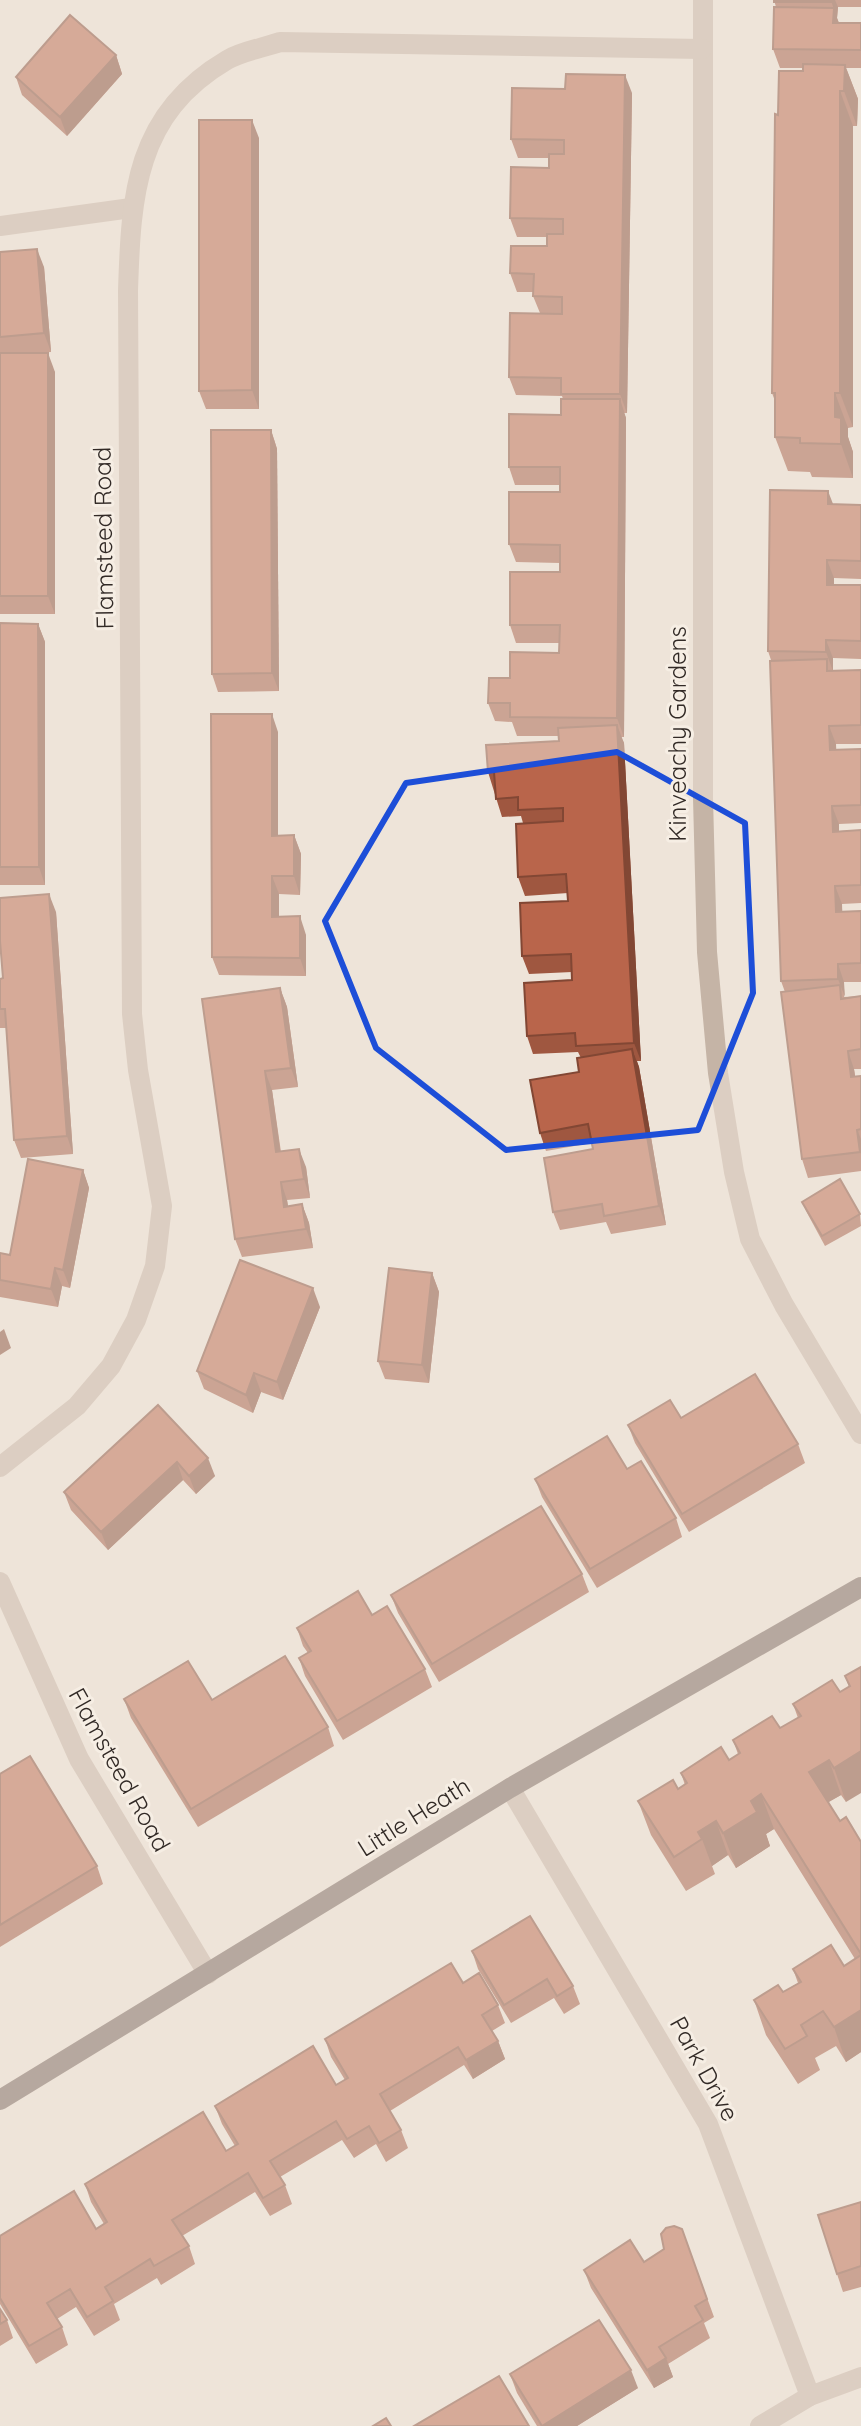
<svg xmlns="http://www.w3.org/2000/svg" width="861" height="2426" font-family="Quicksand,sans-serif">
<rect width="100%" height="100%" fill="#eee4d9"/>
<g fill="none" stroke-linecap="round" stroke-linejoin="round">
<g stroke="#c5b4a6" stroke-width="20">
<polyline points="703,0 703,798 707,952 718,1073 734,1172 750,1239 784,1305 861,1434"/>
<polyline points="0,226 131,208"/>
<path d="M0,1467l77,-61 34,-40 25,-46 19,-54 7,-60 -24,-136 -6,-56 -4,-723c3,-96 7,-177 99,-231 15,-9 36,-12 53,-18l422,7"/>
<polyline points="0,1582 79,1759 208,1974"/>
<polyline points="510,1788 708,2124 810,2396"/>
<polyline points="760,2426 810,2396 861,2377"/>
</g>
<polyline stroke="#726159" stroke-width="20" points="0,2100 510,1788 861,1587"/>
</g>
<g fill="#9f5740">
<polygon points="774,0 861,0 861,7 838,7 837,18 839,23 861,23 861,68 846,68 858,99 857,126 853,126 853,427 848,428 848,437 853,452 853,478 812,477 810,472 788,471 775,437 775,401 772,393 778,115 803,71 803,68 780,68 773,49 776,7"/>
<polygon points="116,55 122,74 67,136 22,95 16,77"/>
<polygon points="632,93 627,413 624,413 626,418 624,737 621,737 624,743 641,1061 637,1061 639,1067 666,1225 611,1234 606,1222 560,1230 553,1212 593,1149 592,1143 546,1151 540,1133 579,1072 581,1058 578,1052 533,1054 527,1036 572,980 572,972 529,974 522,956 568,901 568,893 525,896 518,877 523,823 521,816 502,817 488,772 559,741 559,736 517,736 512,722 495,721 488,703 510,678 559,653 560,643 516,643 510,625 560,572 560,563 516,562 509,544 560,492 560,485 515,485 509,467 561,415 563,399 562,396 516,395 509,377 540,313 533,296 533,292 517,292 510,273 547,246 547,237 517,237 510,218 549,168 549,158 518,158 511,139"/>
<polygon points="259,138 259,409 206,409 199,391"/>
<polygon points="0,252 44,267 51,352 29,353 55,372 55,614 0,614"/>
<polygon points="271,430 277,449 279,691 218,692 212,674"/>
<polygon points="834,505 861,505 861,579 834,578 834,585 861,585 861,659 833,658 833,671 861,670 861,744 836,744 836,750 861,749 861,823 839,824 839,831 861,830 861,903 842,904 842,911 861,911 861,982 844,982 844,997 861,996 861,1069 854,1069 855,1076 861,1076 861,1171 808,1178 802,1159 785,992 781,981 771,660 768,651"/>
<polygon points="0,623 38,624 45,642 45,885 0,885"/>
<polygon points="278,732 278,836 294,835 301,854 300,895 279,894 279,917 306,935 306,976 219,975 212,957"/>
<polygon points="56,912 73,1154 21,1158 14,1140 6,1028 0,1028 0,979 3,978"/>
<polygon points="280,988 287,1007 298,1087 272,1090 281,1152 306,1167 310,1198 287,1200 288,1206 302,1204 309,1223 313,1248 242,1257 235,1239"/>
<polygon points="83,1170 89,1188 70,1288 62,1286 58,1307 0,1297 0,1253 10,1255"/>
<polygon points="802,1202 860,1214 861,1226 825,1246 806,1211"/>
<polygon points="432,1273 439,1292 429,1383 385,1379 378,1361"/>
<polygon points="320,1307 283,1400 261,1392 253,1413 204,1389 197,1371"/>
<polygon points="158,1405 215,1476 196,1494 183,1480 108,1550 71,1510 64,1492"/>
<polygon points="681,1418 798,1444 805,1463 689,1532 635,1443 628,1425"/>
<polygon points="627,1469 676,1518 682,1537 597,1588 542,1497 535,1479"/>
<polygon points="582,1574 589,1592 439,1682 398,1613 391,1595"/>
<polygon points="372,1615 425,1669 432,1687 343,1740 305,1676 299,1658 308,1653 303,1646 297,1628"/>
<polygon points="861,1667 846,1802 841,1795 828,1802 840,1821 861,1842 861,2052 846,2062 836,2046 815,2058 820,2070 798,2084 766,2035 754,2000 783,1992 798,1983 793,1969 844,1966 855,1959 774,1829 766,1834 770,1846 736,1868 728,1855 712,1866 715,1874 686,1891 651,1835 638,1801 678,1789 685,1785 681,1773 729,1760 738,1754 733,1740 780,1728 798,1718 793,1704 840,1692 849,1687 845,1676"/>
<polygon points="124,1699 212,1700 328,1727 334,1746 198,1827 131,1718"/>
<polygon points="0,1774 97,1866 103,1884 0,1947"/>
<polygon points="472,1951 573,1986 580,2004 564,2014 554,1998 511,2023 478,1969"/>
<polygon points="463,1983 498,2005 505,2023 492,2031 498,2041 505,2059 473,2079 464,2065 390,2111 401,2130 408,2148 386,2162 376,2144 354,2158 342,2140 280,2177 285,2185 292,2204 270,2216 255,2192 182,2236 189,2246 195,2264 161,2285 157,2278 114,2304 120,2320 94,2336 76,2307 57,2319 62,2327 68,2345 36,2364 0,2304 0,2236 96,2229 104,2224 91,2202 85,2184 226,2151 235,2146 222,2124 215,2106 336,2085 345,2080 331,2057 325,2039"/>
<polygon points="861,2202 861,2287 843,2292 837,2274"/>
<polygon points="682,2229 714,2317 704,2323 710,2338 668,2364 673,2377 654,2388 591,2288 584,2270 644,2262 664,2249"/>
<polygon points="0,2309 7,2320 13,2338 0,2346"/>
<polygon points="510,2374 638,2388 577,2426 537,2426 517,2393"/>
</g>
<g fill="#824734">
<polygon points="831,0 835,0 838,7 837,18 840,26 833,23 834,10"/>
<polygon points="116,55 122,74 67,136 60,117"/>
<polygon points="845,65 858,99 857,126 844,91"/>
<polygon points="625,75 632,93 627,413 620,394"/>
<polygon points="840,91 853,126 853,427 840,393"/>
<polygon points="252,120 259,138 259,409 252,390"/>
<polygon points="37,249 44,267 51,352 44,333"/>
<polygon points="48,353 55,372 55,614 48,596"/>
<polygon points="835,393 848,428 848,437 853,452 853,478 841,444 835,417"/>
<polygon points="620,399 626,418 624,737 617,718"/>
<polygon points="271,430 277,449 279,691 272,673"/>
<polygon points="828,491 835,509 828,504"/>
<polygon points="827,560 834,578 834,603 827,585"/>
<polygon points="38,624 45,642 45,885 39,867"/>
<polygon points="826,640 833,658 833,671 826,652"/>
<polygon points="272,714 278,732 278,854 272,836"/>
<polygon points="617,725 624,743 641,1061 634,1043"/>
<polygon points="829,726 836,744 837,768 830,750"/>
<polygon points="832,806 839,824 839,850 833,832"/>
<polygon points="294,835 301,854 300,895 294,876"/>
<polygon points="272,876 279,894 279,935 272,917"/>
<polygon points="835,886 842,904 843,930 836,912"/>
<polygon points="49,894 56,912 73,1154 67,1136"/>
<polygon points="300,916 306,935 306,976 300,958"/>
<polygon points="838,964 844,982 845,997 838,979"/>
<polygon points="280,988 287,1007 298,1087 291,1068"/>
<polygon points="632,1049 639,1067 666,1225 659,1206"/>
<polygon points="848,1051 854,1069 858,1095 851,1077"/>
<polygon points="265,1071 272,1090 283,1171 276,1152"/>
<polygon points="857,1130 861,1139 861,1154 860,1152"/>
<polygon points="299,1149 306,1167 310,1198 304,1179"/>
<polygon points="83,1170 89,1188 70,1288 63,1270"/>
<polygon points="281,1182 287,1200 291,1225 284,1207"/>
<polygon points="302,1204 309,1223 313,1248 306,1229"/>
<polygon points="55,1268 62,1286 58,1307 51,1289"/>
<polygon points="432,1273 439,1292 429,1383 422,1365"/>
<polygon points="313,1288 320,1307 283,1400 277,1382"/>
<polygon points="4,1329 11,1348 0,1355 0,1332"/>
<polygon points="254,1373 261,1392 253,1413 246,1395"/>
<polygon points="208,1458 215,1476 196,1494 189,1476"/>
<polygon points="177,1462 183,1480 108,1550 101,1532"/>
<polygon points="861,1751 861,1793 846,1802 834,1768"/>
<polygon points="829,1760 841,1795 822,1806 809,1772"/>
<polygon points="761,1794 774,1829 766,1834 770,1846 736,1868 723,1833 751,1801"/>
<polygon points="716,1821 728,1855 712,1866 702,1839 698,1832"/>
<polygon points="861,2010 861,2052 846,2062 834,2027"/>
<polygon points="498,2041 505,2059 473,2079 466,2060"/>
<polygon points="666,2358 673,2377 654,2388 647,2370"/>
<polygon points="631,2370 638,2388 577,2426 542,2426"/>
</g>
<g fill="#b9654b" stroke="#824734" stroke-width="2">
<rect x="774" y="0" width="57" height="2"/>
<polygon points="774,7 834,8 833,23 861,23 861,50 773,49"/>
<polygon points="70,15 116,55 60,117 16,77"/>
<polygon points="803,64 845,65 844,91 840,91 840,393 835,393 835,417 841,418 841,444 800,443 800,438 775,437 775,393 772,393 775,114 778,115 779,71 803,71"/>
<polygon points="566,74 625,75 620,394 561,394 561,378 509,377 510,313 562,314 562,297 533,296 534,274 510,273 511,246 547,246 547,234 563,234 563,219 510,218 511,167 549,168 549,154 564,154 564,140 511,139 512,88 565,89"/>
<polygon points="199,120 252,120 252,390 199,391"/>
<polygon points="37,249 44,333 0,337 0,252"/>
<rect x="0" y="353" width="48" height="243"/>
<polygon points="561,399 620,399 617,718 510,717 510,703 488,703 489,678 510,678 510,652 559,653 560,625 510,625 510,572 560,572 560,545 509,544 509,492 560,492 560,467 509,467 509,414 561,415"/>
<polygon points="211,430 271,430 272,673 212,674"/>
<polygon points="770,490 828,491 828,504 861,505 861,561 827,560 827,585 861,585 861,641 826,640 826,652 768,651"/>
<polygon points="0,623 38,624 39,867 0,867"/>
<polygon points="827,659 827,671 861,670 861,725 829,726 830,750 861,749 861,805 832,806 833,832 861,830 861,885 835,886 836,912 861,911 861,963 838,964 838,979 781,981 770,661"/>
<polygon points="211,714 272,714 272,836 294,835 294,876 272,876 272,917 300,916 300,958 212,957"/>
<polygon points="617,725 634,1043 576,1046 575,1033 527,1036 524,983 572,980 571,954 522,956 521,931 520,903 568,901 566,874 518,877 516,824 563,821 563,808 518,810 518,797 496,799 494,772 488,772 486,745 559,741 558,728"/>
<polygon points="49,894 67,1136 14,1140 5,1009 0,1009 0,979 3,978 0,941 0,898"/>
<polygon points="840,985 841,999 861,996 861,1049 848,1051 851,1077 861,1076 861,1129 857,1130 860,1152 802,1159 781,992"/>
<polygon points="280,988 291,1068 265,1071 276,1152 299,1149 304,1179 281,1182 284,1207 302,1204 306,1229 235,1239 202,999"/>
<polygon points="632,1049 659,1206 604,1216 602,1204 553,1212 544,1158 593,1149 588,1124 540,1133 530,1080 579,1072 577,1058"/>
<polygon points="28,1159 83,1170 63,1270 55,1268 51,1289 0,1280 0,1253 10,1255"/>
<polygon points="840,1179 860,1214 822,1236 802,1202"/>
<polygon points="240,1260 313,1288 277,1382 254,1373 246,1395 197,1371"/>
<polygon points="389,1268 432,1273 422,1365 378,1361"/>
<polygon points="755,1374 798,1444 682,1514 628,1425 670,1400 681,1418"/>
<polygon points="158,1405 208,1458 189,1476 177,1462 101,1532 64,1492"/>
<polygon points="607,1436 627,1469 641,1461 676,1518 590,1569 535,1479"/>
<polygon points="541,1506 582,1574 432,1664 391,1595"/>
<polygon points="358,1591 372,1615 387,1606 425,1669 337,1721 299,1658 311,1651 297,1628"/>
<polygon points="285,1656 328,1727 191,1809 124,1699 188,1661 212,1700"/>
<polygon points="861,1667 861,1751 834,1768 829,1760 809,1772 840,1821 846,1817 861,1842 861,1954 761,1794 751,1801 757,1812 723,1833 716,1821 698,1832 702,1839 674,1857 638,1801 673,1780 678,1789 687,1783 681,1773 721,1747 729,1760 740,1753 733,1740 772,1716 780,1728 801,1716 793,1704 832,1680 840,1692 850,1686 845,1676"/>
<polygon points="30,1756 97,1866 0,1925 0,1774"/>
<polygon points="530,1916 573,1986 557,1996 547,1979 504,2005 472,1951"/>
<polygon points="831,1945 844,1966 861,1955 861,2010 834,2027 823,2011 801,2025 807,2036 785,2049 754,2000 778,1985 783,1992 801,1982 793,1969"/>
<polygon points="451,1963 463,1983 479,1973 498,2005 482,2015 498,2041 466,2060 458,2047 380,2094 401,2130 379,2143 369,2126 347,2139 336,2121 270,2161 285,2185 263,2198 248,2173 172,2220 189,2246 154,2266 150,2259 105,2287 113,2301 87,2317 70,2289 47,2303 62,2327 29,2346 0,2298 0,2236 74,2191 96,2229 107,2222 85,2184 203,2112 226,2151 238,2144 215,2106 313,2046 336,2085 348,2078 325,2039"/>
<polygon points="861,2202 861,2266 837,2274 818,2215"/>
<polygon points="674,2226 682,2229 707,2299 695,2306 703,2320 659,2347 666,2358 647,2370 584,2270 630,2240 644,2262 664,2249 661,2234 666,2228"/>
<polygon points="0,2309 7,2320 0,2324"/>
<polygon points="599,2320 631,2370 542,2426 510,2374"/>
<polygon points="499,2376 529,2426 414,2426"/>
<polygon points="386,2418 391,2426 373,2426"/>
</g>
<path d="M0 0H861V2426H0ZM617,752l128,71 8,170 -55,137 -192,20 -130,-102 -51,-127 81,-138z" fill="#eee4d9" fill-opacity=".55" fill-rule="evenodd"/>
<path fill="none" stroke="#1d4ed8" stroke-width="6" stroke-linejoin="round" d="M617,752l128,71 8,170 -55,137 -192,20 -130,-102 -51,-127 81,-138z"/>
<g text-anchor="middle" stroke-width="6" stroke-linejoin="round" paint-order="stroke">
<g font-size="24" fill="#322a26" stroke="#f6eee4">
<text transform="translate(104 538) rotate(-91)" y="8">Flamsteed Road</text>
<text transform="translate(678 734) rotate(-90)" y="8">Kinveachy Gardens</text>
<text transform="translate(119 1770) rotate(61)" y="8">Flamsteed Road</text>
<text transform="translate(414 1817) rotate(-32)" y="8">Little Heath</text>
<text transform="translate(704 2069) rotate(61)" y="8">Park Drive</text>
</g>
</g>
</svg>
